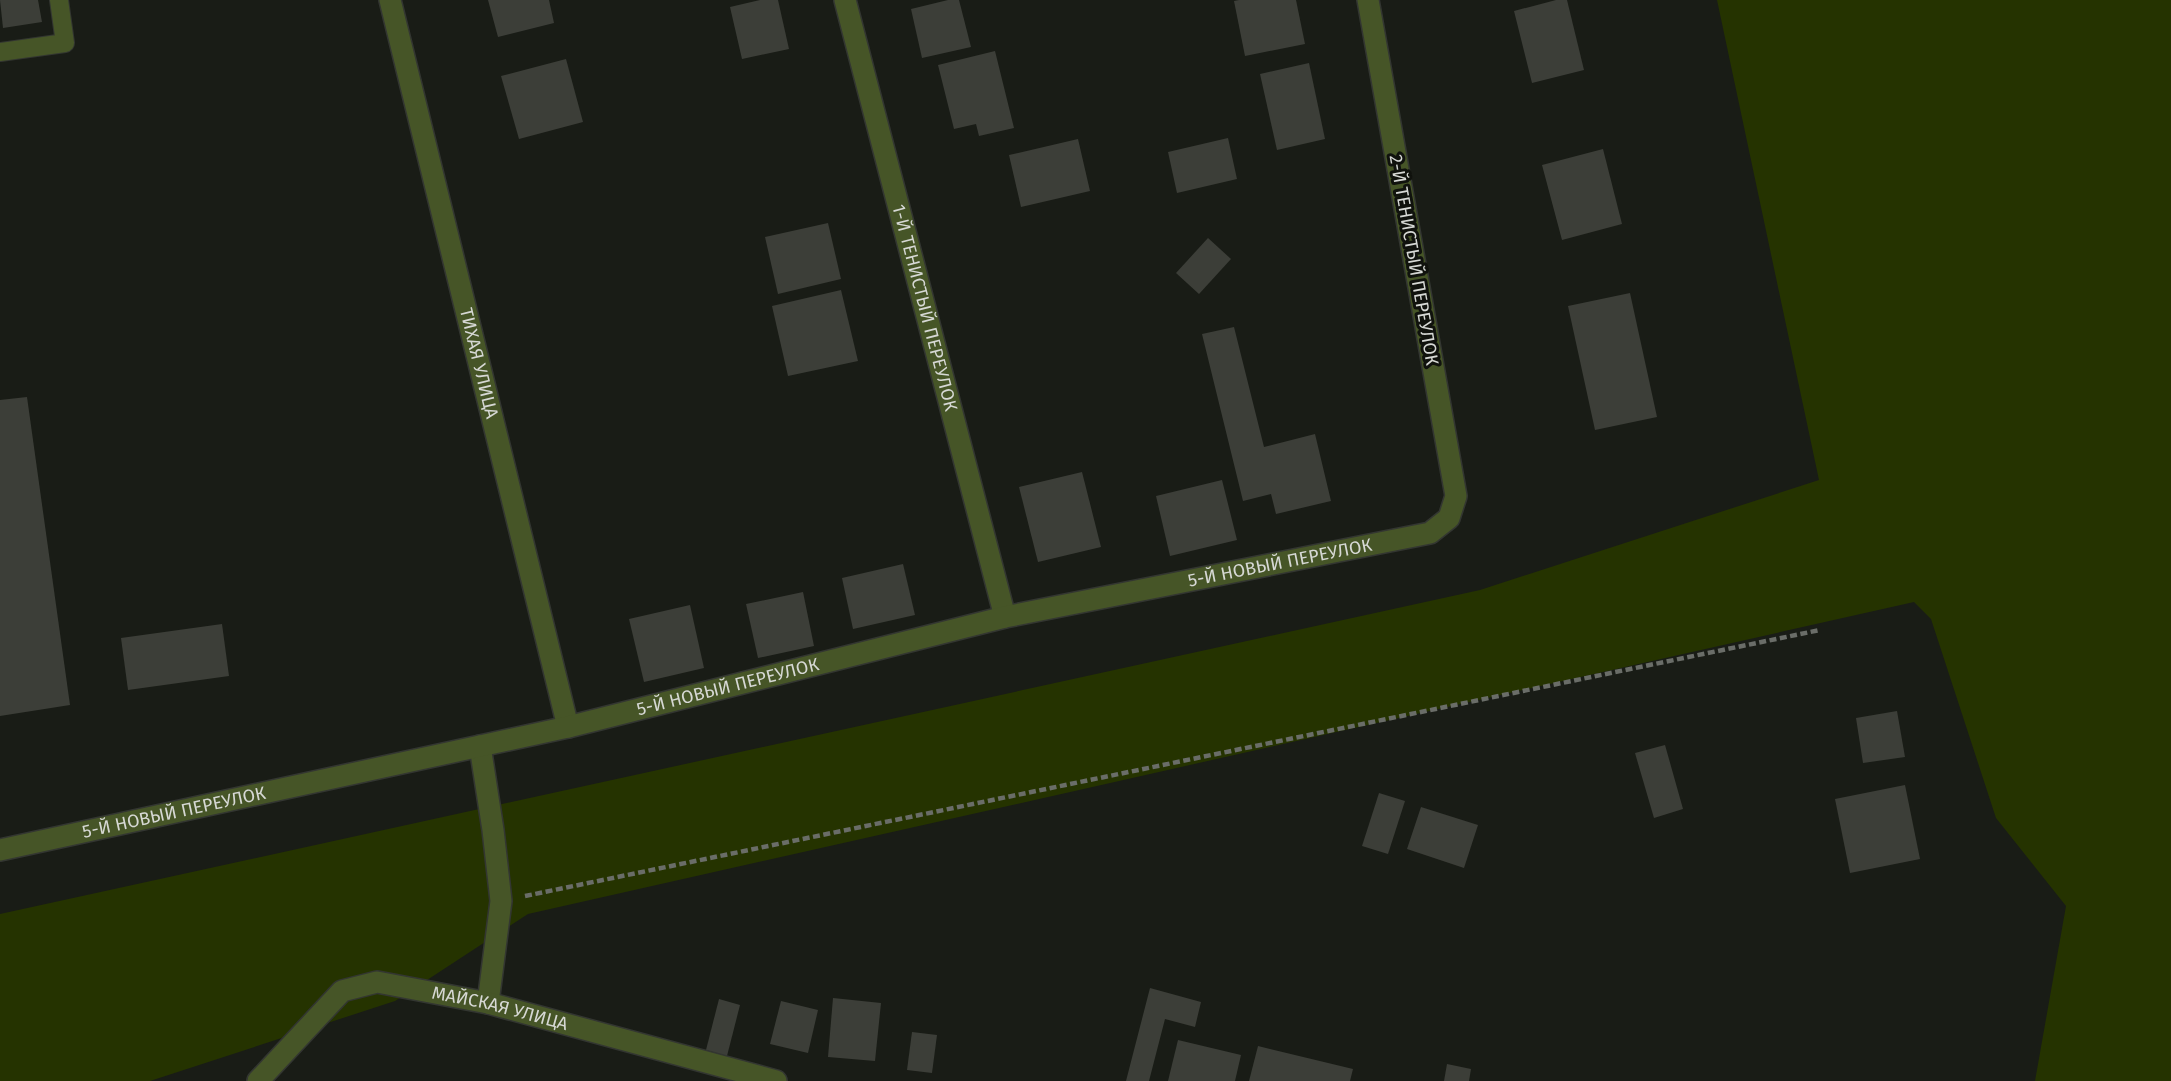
<svg xmlns="http://www.w3.org/2000/svg" width="2171" height="1081" font-family="'Fira Sans',sans-serif">
<rect width="100%" height="100%" fill="#191c16"/>
<polygon fill="#253300" points="1717,0 2171,0 2171,1081 2035,1081 2066,906 1996,818 1931,619 1914,602 528,914 395,1001 150,1081 0,1081 0,914 1480,590 1819,480"/>
<g fill="#3c3e38">
<polygon points="0,0 38,0 42,22 3,28"/>
<polygon points="488,0 549,0 554,23 498,37"/>
<polygon points="760,0 778,0 789,49 742,59 730,7"/>
<polygon points="948,0 959,0 971,47 922,58 911,9"/>
<polygon points="1239,0 1296,0 1305,44 1245,56 1234,1"/>
<polygon points="1556,0 1567,0 1584,70 1532,83 1514,11"/>
<polygon points="995,51 1014,128 979,136 976,124 954,129 938,65"/>
<polygon points="566,59 583,122 519,139 501,76"/>
<polygon points="1309,63 1325,139 1277,150 1260,74"/>
<polygon points="1228,138 1237,179 1177,193 1168,152"/>
<polygon points="1078,139 1090,191 1021,207 1009,155"/>
<polygon points="1603,149 1622,224 1562,240 1542,165"/>
<polygon points="828,223 841,279 778,294 765,237"/>
<polygon points="1208,238 1231,259 1199,294 1176,273"/>
<polygon points="841,290 858,361 788,376 772,306"/>
<polygon points="1630,293 1657,417 1595,430 1568,306"/>
<polygon points="1234,327 1264,447 1315,434 1331,501 1276,514 1271,494 1243,501 1202,334"/>
<polygon points="27,397 70,705 0,716 0,400"/>
<polygon points="1082,472 1101,547 1038,562 1019,487"/>
<polygon points="1222,480 1237,540 1170,556 1156,496"/>
<polygon points="903,564 915,615 853,629 842,578"/>
<polygon points="803,592 814,646 758,658 746,604"/>
<polygon points="690,605 704,668 644,682 629,619"/>
<polygon points="222,624 229,676 128,690 121,638"/>
<polygon points="1897,711 1905,757 1863,763 1856,718"/>
<polygon points="1665,745 1683,809 1654,818 1635,753"/>
<polygon points="1905,785 1920,859 1850,873 1835,799"/>
<polygon points="1379,793 1405,801 1388,854 1362,846"/>
<polygon points="1421,807 1478,825 1464,868 1407,849"/>
<polygon points="1150,988 1201,1002 1195,1027 1165,1019 1149,1081 1126,1081"/>
<polygon points="833,998 881,1003 875,1061 828,1057"/>
<polygon points="719,999 740,1005 727,1056 706,1050"/>
<polygon points="781,1001 818,1010 808,1053 770,1044"/>
<polygon points="912,1032 937,1035 932,1073 907,1070"/>
<polygon points="1178,1040 1241,1055 1235,1081 1168,1081"/>
<polygon points="1258,1046 1353,1069 1350,1081 1249,1081"/>
<polygon points="1447,1064 1471,1069 1469,1081 1444,1081"/>
</g>
<g fill="none" stroke-linecap="round" stroke-linejoin="round">
<g stroke="#333631" stroke-width="20">
<polyline id="lane" points="0,52 65,43 59,0"/>
</g>
<g stroke="#333631" stroke-width="24">
<g id="street">
<path id="s1" d="M390,0l178,727"/>
<path id="s2" d="M845,0l160,617"/>
<polyline points="480,746 493,830 501,901 488,1003"/>
<path id="s3" d="M0,850l568,-123 437,-110 425,-84 19,-15 7,-22 -88,-496"/>
<path id="s4" d="M258,1081l84,-90 35,-9 111,21 288,78"/>
</g>
</g>
<polyline stroke="#6a6d68" stroke-width="4.5" stroke-dasharray="7 3.5" stroke-linecap="butt" points="525,896 1820,630"/>
<use href="#lane" stroke="#465527" stroke-width="18"/>
<use href="#street" stroke="#465527" stroke-width="21"/>
</g>
<g text-anchor="middle" stroke-width="6" stroke-linejoin="round" paint-order="stroke">
<g font-size="18" fill="#d6d8d4" stroke="#10120d">
<text transform="translate(1414 260) rotate(80)" y="6">2-Й ТЕНИСТЫЙ ПЕРЕУЛОК</text>
<text dy="6" stroke="none"><textPath href="#s2" startOffset="318">1-Й ТЕНИСТЫЙ ПЕРЕУЛОК</textPath></text>
<text dy="6" stroke="none"><textPath href="#s1" startOffset="374">ТИХАЯ УЛИЦА</textPath></text>
<text dy="6" stroke="none"><textPath href="#s3" startOffset="1312">5-Й НОВЫЙ ПЕРЕУЛОК</textPath></text>
<text dy="6" stroke="none"><textPath href="#s3" startOffset="746">5-Й НОВЫЙ ПЕРЕУЛОК</textPath></text>
<text dy="6" stroke="none"><textPath href="#s3" startOffset="178">5-Й НОВЫЙ ПЕРЕУЛОК</textPath></text>
<text dy="6" stroke="none"><textPath href="#s4" startOffset="285">МАЙСКАЯ УЛИЦА</textPath></text>
</g>
</g>
</svg>
